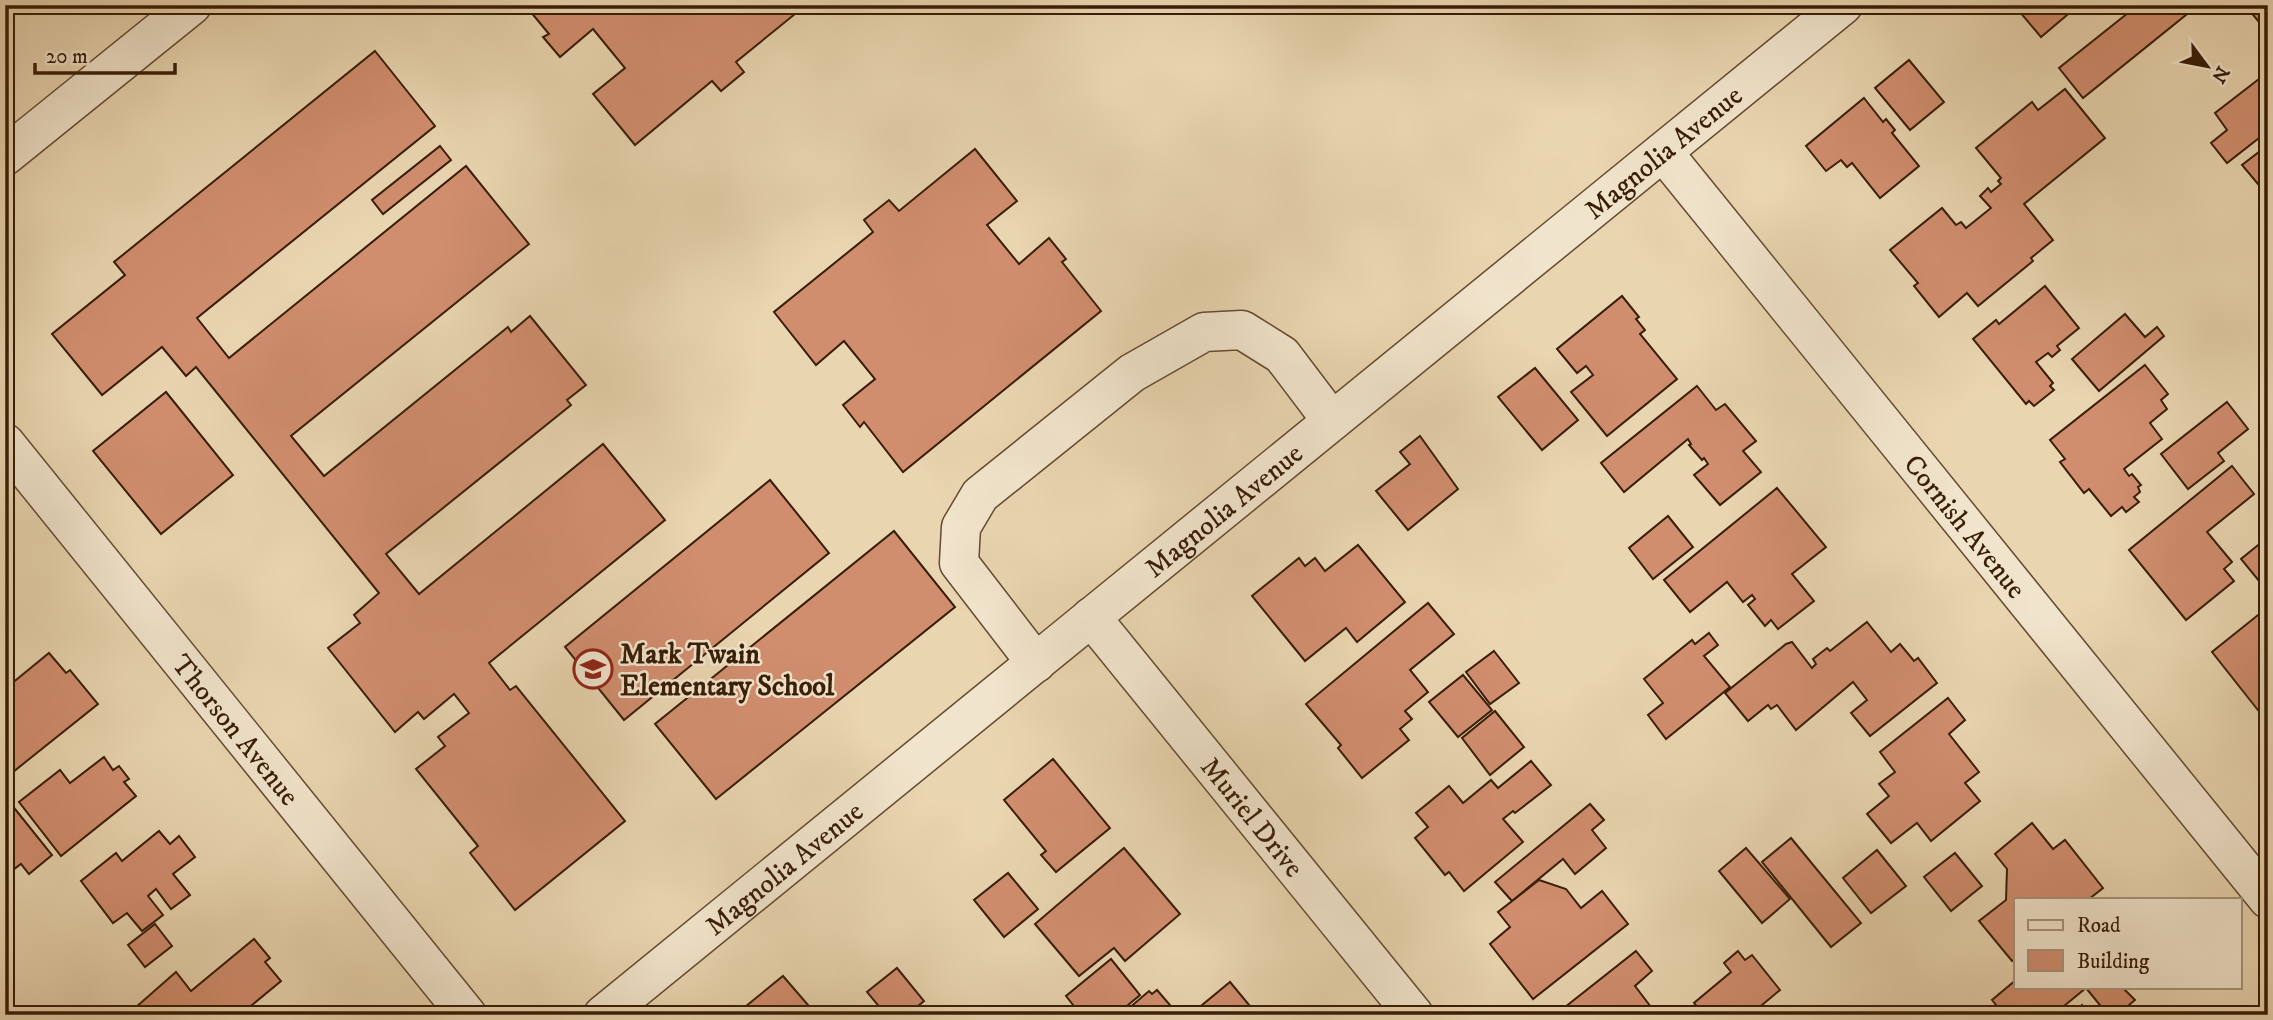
<svg xmlns="http://www.w3.org/2000/svg" width="2273" height="1020" font-family="'IM FELL DW Pica',serif">
<rect width="100%" height="100%" fill="#e9d5b0"/>
<filter id="stains"><feTurbulence type="fractalNoise" baseFrequency=".00286" numOctaves="4"/><feColorMatrix values="0 0 0 0 .2 0 0 0 0 .09 0 0 0 0 .02 0 0 0 .5 -.17"/></filter>
<radialGradient id="worn" r=".72"><stop offset=".6" stop-color="#630" stop-opacity="0"/><stop offset="1" stop-color="#630" stop-opacity=".3"/></radialGradient>
<g fill="#d18e6f" stroke="#381d07" stroke-width="2">
<polygon points="525,5 806,5 736,62 744,72 721,91 712,81 635,145 593,94 625,68 593,29 560,57 543,37 549,34"/>
<polygon points="2014,5 2059,5 2067,15 2041,37"/>
<polygon points="2138,5 2188,5 2192,10 2083,98 2059,68"/>
<polygon points="2245,5 2268,5 2268,33"/>
<polygon points="375,51 435,126 197,318 229,358 466,166 529,244 291,436 324,476 508,327 511,332 530,316 586,385 567,400 571,405 386,554 419,594 603,444 665,520 489,663 510,690 516,686 625,821 515,910 470,853 478,846 416,769 445,746 438,737 469,713 454,694 424,719 418,712 395,732 328,648 360,623 354,615 379,593 196,367 186,376 162,347 102,395 52,334 125,275 114,262"/>
<polygon points="1909,60 1944,102 1910,130 1875,88"/>
<polygon points="2268,72 2268,131 2227,163 2211,143 2227,130 2215,113"/>
<polygon points="2065,89 2105,138 2024,204 2053,240 2031,258 2033,261 1978,306 1967,293 1939,317 1914,286 1918,283 1890,250 1942,208 1956,225 1961,222 1966,228 1991,208 1980,196 1988,188 1991,192 2001,184 1998,181 2001,178 1976,148 2032,102 2038,110"/>
<polygon points="1864,98 1883,122 1886,119 1895,130 1892,133 1919,166 1880,198 1852,163 1847,167 1841,160 1826,171 1806,146"/>
<polygon points="2268,145 2268,196 2242,165"/>
<polygon points="440,146 451,160 383,214 372,200"/>
<polygon points="975,149 1017,201 987,225 1019,264 1049,238 1066,259 1062,262 1101,311 903,472 864,422 860,427 843,405 875,379 844,341 816,365 774,312 873,232 864,220 889,200 899,211"/>
<polygon points="2045,286 2079,328 2057,346 2060,350 2052,357 2048,353 2036,362 2053,383 2050,386 2054,390 2034,406 2029,401 2026,404 1973,339 1996,320 1999,324"/>
<polygon points="1622,296 1639,317 1636,319 1645,330 1640,334 1677,379 1607,436 1571,392 1593,375 1586,366 1577,373 1557,349"/>
<polygon points="2125,314 2145,337 2157,327 2164,336 2099,391 2072,359"/>
<polygon points="2145,365 2168,394 2161,400 2167,409 2150,423 2162,439 2124,469 2129,476 2132,474 2141,485 2138,487 2140,492 2134,497 2139,502 2126,512 2122,507 2111,516 2089,489 2084,493 2060,462 2065,459 2050,440"/>
<polygon points="1535,368 1578,420 1542,450 1498,397"/>
<polygon points="1697,386 1716,410 1725,404 1756,441 1743,451 1761,472 1720,505 1694,475 1708,464 1704,458 1702,460 1689,445 1691,444 1688,439 1624,492 1601,463"/>
<polygon points="166,392 233,475 161,534 93,451"/>
<polygon points="2227,402 2248,429 2218,453 2224,461 2188,489 2161,454"/>
<polygon points="1420,436 1458,489 1408,530 1376,491 1410,464 1400,452"/>
<polygon points="2232,466 2254,494 2207,532 2232,562 2224,569 2234,581 2186,620 2129,550"/>
<polygon points="770,480 829,553 624,720 565,647"/>
<polygon points="1777,488 1826,547 1792,574 1814,601 1778,629 1771,620 1765,626 1748,605 1755,599 1752,595 1743,602 1727,582 1690,612 1664,580"/>
<polygon points="1668,516 1693,547 1653,579 1629,548"/>
<polygon points="894,531 955,607 716,799 655,724"/>
<polygon points="2268,537 2268,592 2241,559"/>
<polygon points="1358,545 1405,602 1357,642 1346,628 1305,661 1252,596 1299,558 1305,566 1315,558 1325,571"/>
<polygon points="1428,603 1454,634 1410,670 1428,692 1405,711 1412,719 1400,729 1409,740 1362,778 1338,748 1341,745 1306,704"/>
<polygon points="2268,607 2268,717 2265,719 2212,652"/>
<polygon points="1867,622 1891,652 1900,644 1914,661 1918,658 1937,683 1870,736 1851,713 1867,700 1853,682 1796,730 1777,705 1771,709 1768,705 1748,721 1725,693 1786,644 1792,642 1812,668 1816,664 1813,659 1827,648 1830,651"/>
<polygon points="1709,633 1718,645 1704,656 1730,687 1666,739 1648,715 1663,703 1644,679 1692,640 1695,644"/>
<polygon points="1494,651 1519,683 1490,704 1466,672"/>
<polygon points="49,653 66,673 70,670 98,704 13,772 5,762 5,689"/>
<polygon points="1463,675 1492,710 1458,737 1429,702"/>
<polygon points="1948,698 1965,720 1949,734 1979,772 1965,783 1980,801 1931,841 1917,823 1891,843 1867,814 1889,796 1879,784 1895,772 1880,752"/>
<polygon points="1495,711 1524,747 1490,775 1462,738"/>
<polygon points="104,757 113,770 119,766 129,779 124,782 136,796 61,856 19,802 60,770 70,783"/>
<polygon points="1053,759 1110,828 1056,872 1041,855 1046,851 1004,800"/>
<polygon points="1531,761 1551,785 1515,813 1513,811 1503,819 1523,842 1464,891 1449,872 1445,875 1415,838 1428,827 1416,813 1449,786 1463,803 1491,780 1498,788"/>
<polygon points="11,804 52,855 29,874 21,864 5,876 5,809"/>
<polygon points="1590,804 1604,820 1592,830 1606,848 1575,874 1563,859 1512,901 1495,882"/>
<polygon points="2032,823 2053,849 2065,840 2103,888 2089,899 2016,899 2016,959 2012,961 1979,921 2006,900 2007,869 1995,854"/>
<polygon points="159,831 170,844 179,836 195,857 173,874 190,895 171,909 156,889 148,896 163,915 142,931 127,913 113,923 81,881 116,853 122,861"/>
<polygon points="1791,838 1861,923 1831,947 1762,862"/>
<polygon points="1124,848 1180,914 1125,961 1114,948 1079,976 1035,924"/>
<polygon points="1746,848 1790,899 1762,923 1719,871"/>
<polygon points="1877,850 1906,886 1871,913 1843,878"/>
<polygon points="1955,853 1982,886 1951,911 1924,877"/>
<polygon points="1008,873 1038,909 1004,937 974,900"/>
<polygon points="1539,880 1566,889 1581,908 1602,891 1628,924 1533,999 1490,944 1510,927 1498,912"/>
<polygon points="155,924 172,946 145,967 128,945"/>
<polygon points="254,939 270,958 265,962 281,981 240,1015 127,1015 176,972 191,991"/>
<polygon points="1636,951 1652,971 1635,986 1657,1015 1562,1015 1560,1011"/>
<polygon points="1738,951 1745,960 1752,955 1780,990 1750,1015 1704,1015 1694,1003 1731,972 1724,963"/>
<polygon points="1111,959 1140,995 1116,1015 1081,1015 1066,996"/>
<polygon points="897,968 924,1001 907,1015 886,1015 867,992"/>
<polygon points="783,976 814,1012 811,1015 735,1015"/>
<polygon points="2016,980 2016,987 2129,987 2125,990 2135,1000 2117,1015 2108,1015 2086,988 2053,1015 2001,1015 1994,1006 1996,1005 1992,1000"/>
<polygon points="1230,982 1254,1011 1257,1008 1263,1015 1190,1015"/>
<polygon points="1157,990 1176,1012 1172,1015 1121,1015 1149,991 1152,994"/>
<polygon points="2082,1005 2089,1015 2070,1015"/>
</g>
<g fill="none" stroke-linecap="round" stroke-linejoin="round">
<g stroke="#644b31" stroke-width="41">
<g id="minor">
<path id="s1" d="M1663,152l605,747"/>
<polyline points="5,156 192,5"/>
<path id="s2" d="M5,443l462,572"/>
<path id="s3" d="M1091,617l323,398"/>
<polyline points="1036,663 959,563 961,527 980,495 1132,373 1204,332 1242,330 1282,355 1332,421"/>
<path id="s4" d="M603,1015l1240,-1010"/>
</g>
</g>
<use href="#minor" stroke="#f1e4cc" stroke-width="38"/>
</g>
<defs>
<g id="school-ring" transform="scale(2.0125)"><circle r="9.5" fill="#f1e4cc" stroke="#8f2418" stroke-width="1.5"/><path d="M0-5L7-2L0 1L-7-2ZM-4 1L0 2.5L4 1V4Q0 6-4 4Z" fill="#8f2418"/></g>
</defs>
<g fill-rule="evenodd">
<use href="#school-ring" x="593" y="669"/>
</g>
<g text-anchor="middle" stroke-width="5" stroke-linejoin="round" paint-order="stroke">
<g font-size="28" fill="#381d07" stroke="#f1e4cc">
<text dy="10" stroke="none"><textPath href="#s4" startOffset="1367">Magnolia Avenue</textPath></text>
<text dy="10" stroke="none"><textPath href="#s4" startOffset="800">Magnolia Avenue</textPath></text>
<text dy="10" stroke="none"><textPath href="#s1" startOffset="481">Cornish Avenue</textPath></text>
<text dy="10" stroke="none"><textPath href="#s2" startOffset="368">Thorson Avenue</textPath></text>
<text dy="10" stroke="none"><textPath href="#s3" startOffset="257">Muriel Drive</textPath></text>
<text dy="10" stroke="none"><textPath href="#s4" startOffset="233">Magnolia Avenue</textPath></text>
</g>
<g font-size="28" font-weight="bold" fill="#381d07" stroke="#f1e4cc" text-anchor="start">
<text x="620" y="663">Mark Twain<tspan x="620" dy="32">Elementary School</tspan></text>
</g>
</g>
<rect width="2273" height="1020" fill="none" stroke="#e9d5b0" stroke-width="28"/>
<rect x="7" y="7" width="2259" height="1006" fill="none" stroke="#381d07" stroke-width="3.5"/>
<rect x="14" y="14" width="2245" height="992" fill="none" stroke="#381d07" stroke-width="2"/>
<rect x="2014" y="898" width="228" height="91" fill="#f1e4cc" stroke="#a7947d" stroke-width="2"/>
<rect x="2028" y="920" width="35" height="10" fill="#f1e4cc" stroke="#a7947d" stroke-width="2"/>
<text x="2077" y="932" font-size="21" fill="#381d07">Road</text>
<rect x="2028" y="950" width="35" height="21" fill="#d18e6f" stroke="#a7947d" stroke-width="2"/>
<text x="2077" y="968" font-size="21" fill="#381d07">Building</text>
<g transform="translate(2207 66) rotate(122)" stroke="#f1e4cc" stroke-width="5" paint-order="stroke">
<path d="M0-5L12 26L0 18L-12 26Z" fill="#381d07"/>
<text y="-10" font-size="19" font-weight="bold" text-anchor="middle" fill="#381d07">N</text>
</g>
<path d="M35 63v10h140v-10" fill="none" stroke="#381d07" stroke-width="3.5"/>
<text x="46" y="63" font-size="21" fill="#381d07" stroke="#f1e4cc" stroke-width="5" paint-order="stroke">20 m</text>
<rect width="100%" height="100%" filter="url(#stains)"/>
<rect width="100%" height="100%" fill="url(#worn)"/>
</svg>
